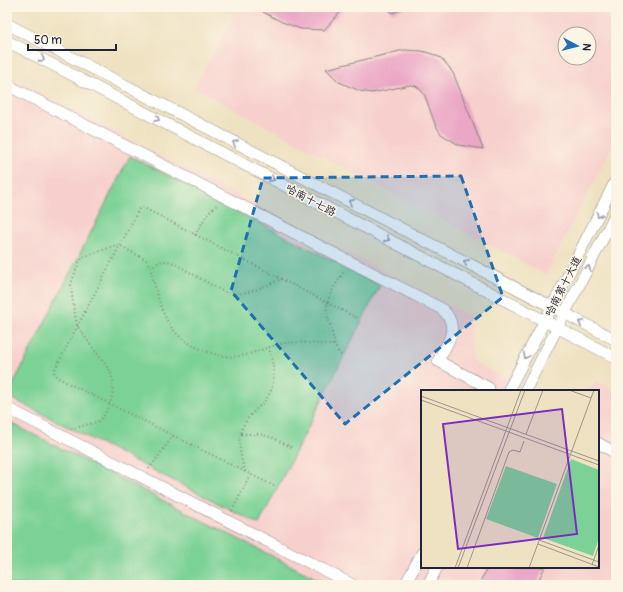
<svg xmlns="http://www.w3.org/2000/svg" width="623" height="592" font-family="Pangolin,'LXGW WenKai TC',sans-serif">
<rect width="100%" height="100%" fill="#fcf5e5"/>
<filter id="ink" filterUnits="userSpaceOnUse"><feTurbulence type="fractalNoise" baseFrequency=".025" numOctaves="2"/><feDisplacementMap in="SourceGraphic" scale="8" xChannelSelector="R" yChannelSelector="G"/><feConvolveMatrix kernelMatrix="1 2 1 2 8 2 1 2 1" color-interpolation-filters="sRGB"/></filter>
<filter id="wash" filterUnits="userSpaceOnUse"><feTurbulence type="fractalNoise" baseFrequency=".012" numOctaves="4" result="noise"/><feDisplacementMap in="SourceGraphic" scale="16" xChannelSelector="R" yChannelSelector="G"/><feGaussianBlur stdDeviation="0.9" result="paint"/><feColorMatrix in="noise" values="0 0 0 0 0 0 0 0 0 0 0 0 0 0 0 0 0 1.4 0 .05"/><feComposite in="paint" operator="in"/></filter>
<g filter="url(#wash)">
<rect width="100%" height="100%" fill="#efe2c2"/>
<g fill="#f7d0cd" fill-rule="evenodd">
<path d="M238,7h358l20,20v112l-70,136 -352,-187zM565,34h24v24h-24z"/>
<polygon points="7,76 470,316 473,362 531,391 422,391 422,567 598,567 598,391 586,391 597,381 616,391 616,585 7,585"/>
</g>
<g fill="#7cd296" stroke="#4f7a68">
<polygon points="130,156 380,285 259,524 7,396"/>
<polygon points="7,421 329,585 7,585"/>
</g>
<g id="blocks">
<g fill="#eba7c6">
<polygon points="267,7 345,7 324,30 301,29 282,22 263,12"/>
<polygon points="386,7 406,7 393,13"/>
<polygon points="404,50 422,51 432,54 441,58 449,67 454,75 483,149 459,145 441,134 435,124 425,96 421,90 416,86 410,85 372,93 360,91 339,82 326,69"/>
<polygon points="488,567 545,567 536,585 478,585"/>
</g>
</g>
</g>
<g filter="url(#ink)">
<use href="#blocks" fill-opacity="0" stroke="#88827e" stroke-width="1"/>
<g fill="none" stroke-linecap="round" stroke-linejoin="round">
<g stroke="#88827e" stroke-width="12">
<g id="minor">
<polyline points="7,24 616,340"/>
<polyline points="7,41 616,358"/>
<path d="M7,85l435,224c19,18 6,33 -4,52l51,27"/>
<polyline points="508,391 552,307 616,180"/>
<polyline points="525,391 616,213"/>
<polyline points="7,408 353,585"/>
<polyline points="598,443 616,453"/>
<polyline points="405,585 422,553"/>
<polyline points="428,585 437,567"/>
</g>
</g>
<g stroke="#88827e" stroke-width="2" stroke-dasharray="1 3" stroke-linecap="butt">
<polyline points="195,235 208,213 217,205"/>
<path d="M150,267c11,40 13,69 56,84 11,4 21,7 33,5 16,-2 31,-11 47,-13 14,-2 33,2 48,2"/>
<path d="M341,355c-7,-7 -7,-14 -9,-23 -1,-6 -4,-12 -5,-18 -3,-15 10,-30 17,-43"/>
<path d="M71,429l26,-7 6,-5 7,-13 3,-12v-11l-3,-10 -33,-45 -5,-30 -1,-12 8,-22 5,-5 29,-11 6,-1 27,15 4,7c8,-4 13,-8 22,-5l50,29c19,8 41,-4 59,-12"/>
<polyline points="241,434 259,434 271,437 293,448"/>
<polyline points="149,469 173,436"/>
<path d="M245,472c-4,-14 -9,-32 -2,-46 4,-8 13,-17 20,-23 15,-16 11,-36 6,-55"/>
<polyline points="274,486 58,378 54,373 55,369 139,209 144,208 359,319"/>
<polyline points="232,511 250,475"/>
</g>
<use href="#minor" stroke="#fff" stroke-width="11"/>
</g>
<defs><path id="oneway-chevron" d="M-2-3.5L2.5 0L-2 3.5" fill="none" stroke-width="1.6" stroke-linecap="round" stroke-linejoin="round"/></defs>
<g stroke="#9c9ca7">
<use href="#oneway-chevron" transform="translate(42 59) rotate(28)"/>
<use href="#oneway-chevron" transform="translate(157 119) rotate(28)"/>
<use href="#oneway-chevron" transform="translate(235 143) rotate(-153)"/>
<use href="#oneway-chevron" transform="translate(272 179) rotate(28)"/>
<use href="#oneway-chevron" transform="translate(351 202) rotate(-153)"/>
<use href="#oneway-chevron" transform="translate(599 215) rotate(117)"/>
<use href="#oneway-chevron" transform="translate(387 239) rotate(28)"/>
<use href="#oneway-chevron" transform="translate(466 262) rotate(-153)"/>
<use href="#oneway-chevron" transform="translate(588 268) rotate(-63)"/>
<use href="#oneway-chevron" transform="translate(581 323) rotate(-153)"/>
<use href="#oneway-chevron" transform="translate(526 356) rotate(118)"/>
</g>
</g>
<path fill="#1f6fb2" fill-opacity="0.2" stroke="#1f6fb2" stroke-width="3" stroke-dasharray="8 5" stroke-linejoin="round" d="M461,176l42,121 -158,127 -114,-133 32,-113z"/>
<g text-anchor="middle" stroke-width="3" stroke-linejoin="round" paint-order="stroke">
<g font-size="11" fill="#22223b" stroke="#fcf5e5">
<text transform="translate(311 200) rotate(28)" y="4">哈南十七路</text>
<text transform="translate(563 286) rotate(-63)" y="4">哈南第十大道</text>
</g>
</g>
<g transform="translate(421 390)">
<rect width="178" height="178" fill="#efe2c2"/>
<path d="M150,69l28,11v68l-6,18 -50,-18zM85,76l51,18 -19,54 -52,-19z" fill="#7cd296"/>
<path fill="none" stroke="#9d958c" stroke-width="1" d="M148,0l22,8M0,6l178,65M0,10l178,65M105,44l17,-44M118,150l60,22M117,154l61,23M171,175l7,-20M34,178l66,-178M37,178l67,-178M46,178l42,-116 4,-2 7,2 4,-11M108,178l65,-178"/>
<path fill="#7b2cbf" fill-opacity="0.15" stroke="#7b2cbf" stroke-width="2" d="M141,19l15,125 -119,15 -15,-125z"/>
<rect width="178" height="178" fill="none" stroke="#22223b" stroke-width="2"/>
</g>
<rect width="623" height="592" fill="none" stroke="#fcf5e5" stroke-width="24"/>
<g transform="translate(577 46) rotate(97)"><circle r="19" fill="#fcf5e5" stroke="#a5a1a1"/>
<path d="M0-3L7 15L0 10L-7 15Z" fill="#1f6fb2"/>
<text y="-6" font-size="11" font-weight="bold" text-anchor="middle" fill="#22223b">N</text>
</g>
<path d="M28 44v6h88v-6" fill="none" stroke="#22223b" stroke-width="2"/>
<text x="34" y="44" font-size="12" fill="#22223b" stroke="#fcf5e5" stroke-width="3" paint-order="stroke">50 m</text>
</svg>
